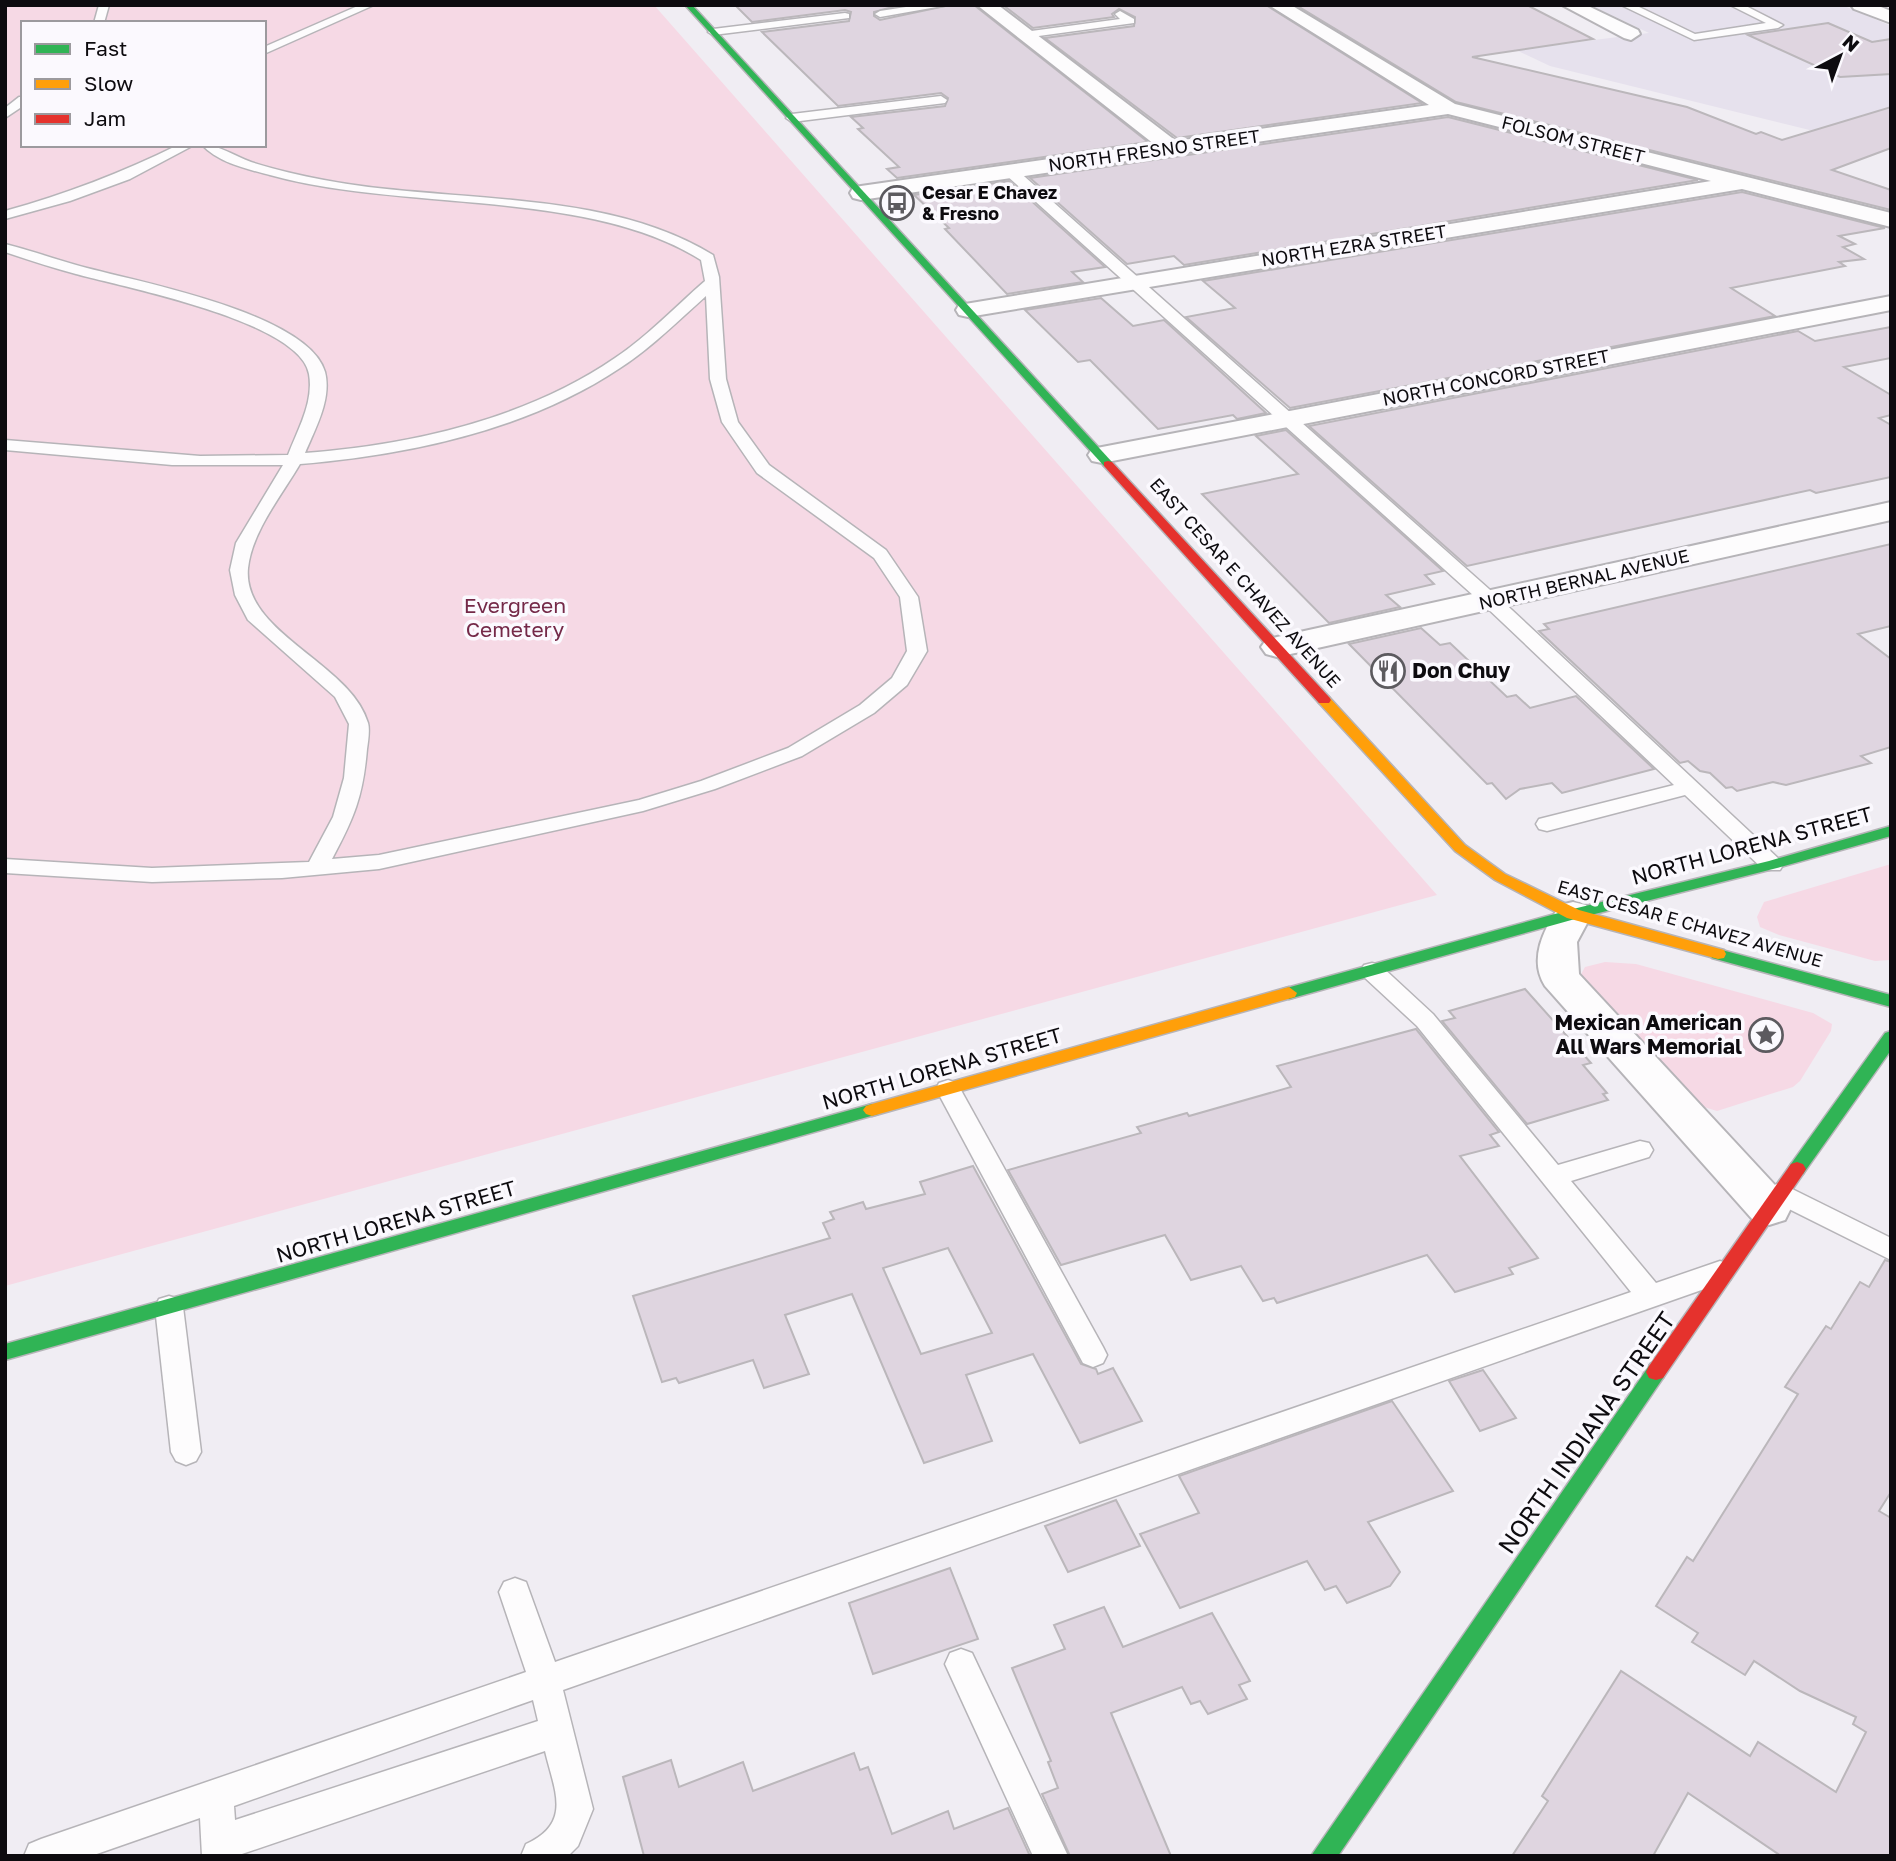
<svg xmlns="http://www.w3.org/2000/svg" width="1896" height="1861" font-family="'Golos Text',sans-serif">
<rect width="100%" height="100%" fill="#f0edf3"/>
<polygon fill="#e6e1ed" points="1590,5 1842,5 1891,26 1891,150 1550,66 1516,50 1649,33"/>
<g fill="#f6d9e5" fill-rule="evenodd">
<path d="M5,5h649l783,890 -1432,391zM23,23h241v122h-241z"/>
<polygon points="1891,864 1890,960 1875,961 1779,935 1760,927 1757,917 1764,902"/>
<polygon points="1605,962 1636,964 1813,1013 1832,1024 1831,1031 1800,1081 1793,1087 1717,1111 1694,1104 1579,978 1585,967"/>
</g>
<g fill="#dfd5e0" stroke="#bbb7bb" stroke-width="2" fill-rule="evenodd">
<polygon points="735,5 900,5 874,12 874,16 880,20 950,5 974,5 1148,142 897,178 887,169 899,167 858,129 863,128 851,117 945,106 948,98 941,93 838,106 762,32 849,21 851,12 845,10 752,22"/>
<polygon points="1003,5 1266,5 1422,103 1177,138 1045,38 1134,26 1135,17 1119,9 1112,14 1114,17 1033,28"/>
<polygon points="1296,5 1527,5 1593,39 1472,57 1687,107 1756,134 1761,132 1782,140 1891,107 1891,148 1832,170 1891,190 1891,210 1456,102"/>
<polygon points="1828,23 1872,42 1891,39 1891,74 1840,77 1748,35"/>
<polygon points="1448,117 1698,180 1184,265 1174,256 1127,264 1030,178"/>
<polygon points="1009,181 1105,267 1072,272 1083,282 1007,294 945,229 949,228 914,195"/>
<polygon points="1742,192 1885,228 1839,236 1855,244 1843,247 1864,259 1839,262 1845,266 1731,288 1775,316 1290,408 1186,317 1235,308 1203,281"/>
<polygon points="1101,298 1133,326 1164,320 1266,413 1237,419 1233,415 1158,429 1090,360 1078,362 1025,310"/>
<polygon points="1891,327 1891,358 1844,367 1891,395 1891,415 1879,418 1891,425 1891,477 1816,493 1810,490 1467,566 1309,426 1798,331 1815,341"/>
<polygon points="1286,430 1443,571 1425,575 1434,584 1386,595 1400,607 1329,623 1202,494 1298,474 1256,436"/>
<polygon points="1891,544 1891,626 1858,634 1891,659 1891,747 1861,756 1871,763 1786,785 1773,782 1737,791 1732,787 1726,788 1710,773 1700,771 1688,761 1680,763 1539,631 1549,629 1544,624"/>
<polygon points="1421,628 1440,645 1450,643 1507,697 1516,695 1530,708 1576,696 1654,769 1562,793 1552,783 1520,789 1506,799 1492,783 1487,784 1349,644"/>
<polygon points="1525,989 1591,1063 1583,1065 1607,1093 1603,1094 1608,1100 1527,1124 1442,1021 1455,1018 1449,1011"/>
<polygon points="1416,1029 1499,1132 1490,1135 1499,1146 1460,1156 1538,1258 1509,1268 1513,1274 1455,1292 1427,1255 1277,1303 1274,1298 1263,1301 1241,1266 1191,1280 1165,1235 1061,1265 1008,1170 1141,1133 1137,1127 1187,1113 1189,1116 1291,1087 1277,1066"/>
<path d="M973,1166l108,198 15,5 2,5 15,-6 29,53 -62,22 -47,-89 -67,21 26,66 -68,22 -72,-169 -67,21 24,59 -45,14 -11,-28 -74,23 -3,-5 -14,4 -29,-86 197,-58 -7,-15 11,-4 -4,-7 33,-10 3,7 59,-15 -5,-12zM948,1248l44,85 -71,21 -38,-86z"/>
<polygon points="1885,1260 1891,1262 1891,1492 1879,1511 1891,1518 1891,1856 1781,1856 1688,1793 1653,1856 1512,1856 1548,1801 1542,1796 1621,1671 1750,1756 1758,1742 1836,1792 1866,1732 1853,1724 1856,1717 1800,1691 1754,1661 1745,1675 1692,1642 1698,1633 1656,1606 1687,1557 1693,1561 1798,1394 1785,1387 1826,1326 1831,1329 1860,1282 1869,1287"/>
<polygon points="1483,1370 1516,1418 1480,1431 1449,1381"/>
<polygon points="1392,1401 1453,1491 1368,1522 1400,1572 1390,1586 1347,1603 1336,1586 1325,1590 1307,1561 1180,1608 1140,1534 1199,1513 1179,1476"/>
<polygon points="1116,1500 1140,1546 1068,1572 1045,1526"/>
<polygon points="950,1568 978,1639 873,1674 849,1603"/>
<polygon points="1104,1607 1123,1647 1212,1613 1250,1681 1239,1685 1247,1699 1208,1714 1200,1701 1191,1704 1182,1687 1111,1713 1171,1856 1070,1856 1042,1794 1058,1788 1048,1762 1051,1761 1012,1668 1065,1649 1054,1625"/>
<polygon points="854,1753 860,1770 868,1767 892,1834 948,1811 954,1829 1008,1808 1030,1856 644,1856 623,1777 671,1760 679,1787 743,1762 753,1791"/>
</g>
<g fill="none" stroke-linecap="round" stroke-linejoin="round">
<g stroke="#b6b4b8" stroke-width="3">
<g id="lane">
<polygon points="99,5 109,5 104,23 94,23"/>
<polygon points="360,5 374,5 264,54 264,47"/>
<polygon points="919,5 948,5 880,17 875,14 880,11"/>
<polygon points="1621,5 1635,5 1695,34 1766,23 1730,5 1744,5 1783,25 1778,28 1694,40"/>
<polygon points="1120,11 1134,19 1134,23 1024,38 1019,35 1024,32 1120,19 1115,14"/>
<polygon points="845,13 849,14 849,18 713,35 708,32 713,29"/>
<polygon points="941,96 947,100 945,103 792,122 786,118 792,114"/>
<polygon points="19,97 23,97 23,106 5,118 5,108"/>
<path d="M178,145h16l-64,34 -60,22 -65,18v-8c61,-17 116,-38 173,-66z"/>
<path d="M202,145c18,0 32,11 49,17 24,8 48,13 73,18 123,24 279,7 389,75l6,22 7,102 12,43 31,43 117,85 32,47 9,54 -20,34 -33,28 -72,43 -87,33 -72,22 -264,58 -97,9 -130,4 -147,-9v-14l147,9 157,-6 24,-45 11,-39 5,-54 -14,-27 -87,-77 -13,-25 -5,-25 6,-27 47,-78h-111l-167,-15v-10l195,16 88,-1c10,-26 26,-53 21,-81 -9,-53 -186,-87 -233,-100 -23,-6 -47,-14 -71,-22v-8c28,7 55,17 82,24 53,14 222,46 238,104 7,27 -10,57 -20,81 106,-8 221,-34 310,-95 33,-22 60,-51 90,-77l-4,-21c-114,-72 -299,-48 -431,-85 -23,-6 -51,-12 -68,-30zM706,296l4,83 12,43 35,51 117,85 26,39 7,54 -15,27 -32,27 -72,43 -87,33 -62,19 -260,55 -47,4c22,-41 31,-62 35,-110 1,-7 3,-19 1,-26 -17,-60 -126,-90 -120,-155 4,-37 34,-73 52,-104 109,-9 229,-35 320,-96 32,-21 58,-47 86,-72z"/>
<polygon points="1011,168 1016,169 1498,597 1780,860 1783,865 1780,870 1764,870 1685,795 1547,831 1539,829 1536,824 1539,819 1674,785 1484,605 1006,175 1006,169"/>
<path d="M1372,963l8,2 53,49 125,151 82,-24 9,2 4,7 -4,7 -78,24 85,102 64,-22 10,3 4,8 -4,8 -1167,410 30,119 -15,37 -10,10h-47l5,-12c47,-21 28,-54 19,-93l-309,105h-34l-2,-38 -109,38h-67l5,-12 12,-5 485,-167 -27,-80 5,-10 11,-4 11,4 29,80 1076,-370 -214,-266 -53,-49 -4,-6 4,-6zM533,1700l5,21 -303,99 -1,-14z"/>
<polygon points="948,1080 957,1083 1103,1347 1107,1355 1103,1363 1093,1367 1083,1363 936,1089 939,1083"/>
<polygon points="1780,1183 1891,1238 1891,1260 1771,1200 1767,1193 1771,1186"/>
<polygon points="169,1296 179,1299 183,1307 201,1452 196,1461 186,1465 176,1461 171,1452 155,1307 159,1299"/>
<polygon points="961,1649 972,1653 1068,1856 1033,1856 945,1664 950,1653"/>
</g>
</g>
<g stroke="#b6b4b8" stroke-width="4">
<g id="street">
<polygon points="977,5 998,5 1176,141 1429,105 1269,5 1291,5 1455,104 1891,213 1891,227 1742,189 968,317 959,315 956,310 959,305 1711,181 1448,114 861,200 853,198 850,193 853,188 861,186 1154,144"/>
<polygon points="1562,5 1586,5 1638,30 1640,34 1631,40 1624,38"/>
<polygon points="1851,5 1876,5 1891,11 1891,23 1854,9"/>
<polygon points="1891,296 1891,310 1102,463 1092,461 1088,455 1092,449 1102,447"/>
<polygon points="1891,502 1891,520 1277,657 1266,654 1261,647 1266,640 1277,637"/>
<path d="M1573,902l13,3 6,9 -15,28 2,32 206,222 6,12 -6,12 -16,5 -16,-5 -208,-234c-17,-27 -1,-57 15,-81z"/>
</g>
</g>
<g stroke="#b6b4b8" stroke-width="3">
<g id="fast">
<polygon points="685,5 692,5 1112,462 1112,466 1104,466"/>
<polygon points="1891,826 1891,836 1777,868 1575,919 1289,999 1281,993 1283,989 1573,909 1769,861"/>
<polygon points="1718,949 1891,995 1891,1007 1712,958 1710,954 1712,950"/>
<polygon points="1891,1031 1891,1050 1803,1174 1791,1174 1788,1169 1791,1164 1885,1033"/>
<polygon points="872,1104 878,1106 881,1110 878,1114 5,1360 5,1344"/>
<polygon points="1656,1364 1663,1366 1666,1372 1663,1378 1338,1856 1311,1856 1649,1366"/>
</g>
</g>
<g stroke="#b6b4b8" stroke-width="3">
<g id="slow">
<polygon points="1324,696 1329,697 1465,845 1505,874 1579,910 1724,950 1726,954 1724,958 1718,959 1567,918 1495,880 1455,851 1319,703 1317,700"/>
<polygon points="1289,987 1297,993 1295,997 872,1116 866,1114 863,1110 866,1106 872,1104"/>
</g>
</g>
<g stroke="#b6b4b8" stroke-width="3">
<g id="jam">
<polygon points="1108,461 1112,462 1329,697 1331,700 1329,703 1319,703 1104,466 1104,462"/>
<polygon points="1797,1162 1803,1164 1806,1169 1803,1174 1663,1378 1656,1380 1649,1378 1646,1372 1649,1366 1791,1164"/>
</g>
</g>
<use href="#lane" fill="#fdfcfd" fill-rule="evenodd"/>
<use href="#street" fill="#fdfcfd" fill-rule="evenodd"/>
<use href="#fast" fill="#30b455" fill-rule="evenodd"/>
<use href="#slow" fill="#ff9f0a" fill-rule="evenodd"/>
<use href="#jam" fill="#e5322d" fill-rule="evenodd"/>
</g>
<defs>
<g id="bus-ring" transform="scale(1.75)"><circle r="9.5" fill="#fbf9fe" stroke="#5c5a5f" stroke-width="1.5"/><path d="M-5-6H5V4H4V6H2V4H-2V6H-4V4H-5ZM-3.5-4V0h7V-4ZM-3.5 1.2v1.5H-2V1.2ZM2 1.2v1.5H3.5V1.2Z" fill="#5c5a5f"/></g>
<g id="restaurant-ring" transform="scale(1.75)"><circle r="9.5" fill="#fbf9fe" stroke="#5c5a5f" stroke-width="1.5"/><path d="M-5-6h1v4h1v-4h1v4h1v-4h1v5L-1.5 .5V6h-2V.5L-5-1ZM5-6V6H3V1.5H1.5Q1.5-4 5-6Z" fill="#5c5a5f"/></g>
<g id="sight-ring" transform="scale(1.75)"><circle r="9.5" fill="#fbf9fe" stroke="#5c5a5f" stroke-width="1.5"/><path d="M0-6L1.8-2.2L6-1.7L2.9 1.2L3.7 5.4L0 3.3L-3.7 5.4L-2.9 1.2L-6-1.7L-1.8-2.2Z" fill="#5c5a5f"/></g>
</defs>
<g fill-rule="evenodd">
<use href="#bus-ring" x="897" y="203"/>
<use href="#restaurant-ring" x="1388" y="671"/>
<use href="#sight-ring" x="1766" y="1035"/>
</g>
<g text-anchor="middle" stroke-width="7" stroke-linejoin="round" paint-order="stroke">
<g font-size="18" fill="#0d0b0f" stroke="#fbf9fe">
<text transform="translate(1573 140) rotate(14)" y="6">FOLSOM STREET</text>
<text transform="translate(1154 151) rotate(-8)" y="6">NORTH FRESNO STREET</text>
<text transform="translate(1354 246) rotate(-9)" y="6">NORTH EZRA STREET</text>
<text transform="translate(1496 378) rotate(-11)" y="6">NORTH CONCORD STREET</text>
<text transform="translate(1584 580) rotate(-13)" y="6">NORTH BERNAL AVENUE</text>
<text transform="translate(1245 583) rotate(48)" y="6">EAST CESAR E CHAVEZ AVENUE</text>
<text transform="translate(1690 924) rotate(16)" y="6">EAST CESAR E CHAVEZ AVENUE</text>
</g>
<g font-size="18" font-weight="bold" fill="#0d0b0f" stroke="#fbf9fe" text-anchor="start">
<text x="922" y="199">Cesar E Chavez<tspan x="922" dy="21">&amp; Fresno</tspan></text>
</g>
<g font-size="21" fill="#742948" stroke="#fbf9fe">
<text x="515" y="613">Evergreen<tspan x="515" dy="24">Cemetery</tspan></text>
</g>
<g font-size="21" font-weight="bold" fill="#0d0b0f" stroke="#fbf9fe" text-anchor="start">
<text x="1412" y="678">Don Chuy</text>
<text x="1742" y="1030" text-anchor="end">Mexican American<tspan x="1742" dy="24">All Wars Memorial</tspan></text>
</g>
<g font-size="21" fill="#0d0b0f" stroke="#fbf9fe">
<text transform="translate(1752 846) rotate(-15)" y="7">NORTH LORENA STREET</text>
<text transform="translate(942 1069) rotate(-16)" y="7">NORTH LORENA STREET</text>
<text transform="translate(396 1222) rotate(-16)" y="7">NORTH LORENA STREET</text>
</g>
<g font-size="24" fill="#0d0b0f" stroke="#fbf9fe">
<text transform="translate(1587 1433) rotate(-55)" y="8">NORTH INDIANA STREET</text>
</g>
</g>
<rect width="1896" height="1861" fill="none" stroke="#0d0b0f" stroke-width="14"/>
<rect x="21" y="21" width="245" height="126" fill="#fbf9fe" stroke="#9c9a9e" stroke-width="2"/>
<rect x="35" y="44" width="35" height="10" fill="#30b455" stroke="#9c9a9e" stroke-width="2"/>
<text x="84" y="56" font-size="21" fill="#0d0b0f">Fast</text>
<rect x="35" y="79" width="35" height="10" fill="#ff9f0a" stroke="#9c9a9e" stroke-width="2"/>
<text x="84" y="91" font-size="21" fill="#0d0b0f">Slow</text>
<rect x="35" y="114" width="35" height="10" fill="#e5322d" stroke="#9c9a9e" stroke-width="2"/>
<text x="84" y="126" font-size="21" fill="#0d0b0f">Jam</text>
<g transform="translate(1840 56) rotate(41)" stroke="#fbf9fe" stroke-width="5" paint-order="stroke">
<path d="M0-5L12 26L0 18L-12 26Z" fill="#0d0b0f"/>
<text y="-10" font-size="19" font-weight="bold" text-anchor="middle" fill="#0d0b0f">N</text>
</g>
</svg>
